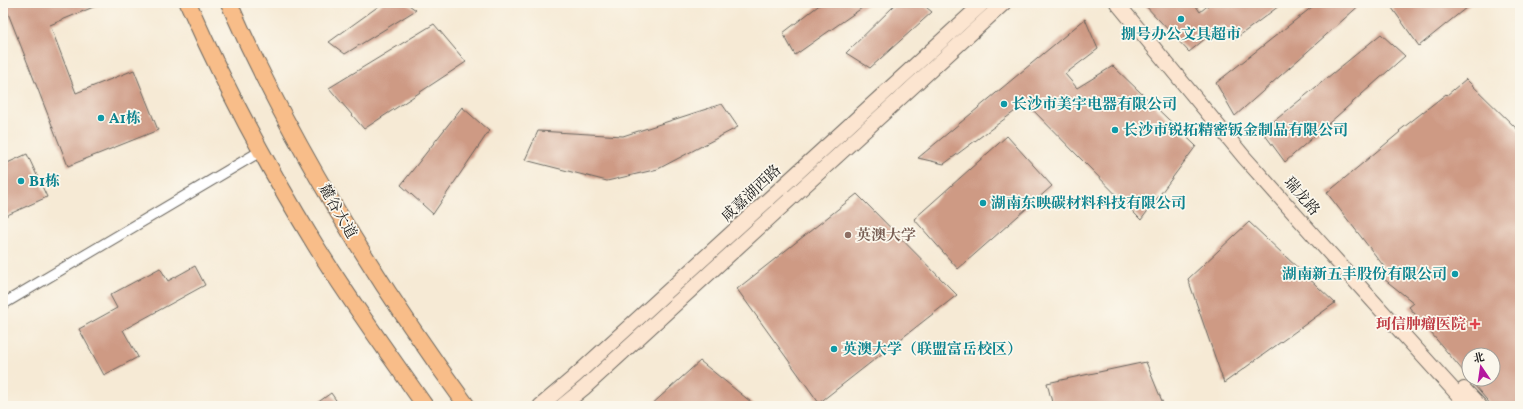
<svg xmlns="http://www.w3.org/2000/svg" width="1523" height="409" font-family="Vollkorn,'Noto Serif SC',serif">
<rect width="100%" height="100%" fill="#fbf7ec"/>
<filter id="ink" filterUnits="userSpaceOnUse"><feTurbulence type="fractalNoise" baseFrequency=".025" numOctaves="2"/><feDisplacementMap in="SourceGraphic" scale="8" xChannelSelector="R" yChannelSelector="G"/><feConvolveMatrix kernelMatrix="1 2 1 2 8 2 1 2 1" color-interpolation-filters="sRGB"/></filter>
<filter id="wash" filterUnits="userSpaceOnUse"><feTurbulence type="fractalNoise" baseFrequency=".012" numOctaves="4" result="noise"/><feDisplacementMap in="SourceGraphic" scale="16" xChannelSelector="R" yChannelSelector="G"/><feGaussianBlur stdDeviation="0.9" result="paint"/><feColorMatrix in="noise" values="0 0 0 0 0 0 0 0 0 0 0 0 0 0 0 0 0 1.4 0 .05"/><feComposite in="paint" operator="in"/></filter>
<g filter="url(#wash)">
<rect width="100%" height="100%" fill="#f6ead5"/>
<g id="blocks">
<g fill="#ce9a84">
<polygon points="4,3 103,3 50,25 76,93 134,70 158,130 68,166"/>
<polygon points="383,3 406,3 416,10 345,54 329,42"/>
<polygon points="822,3 869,3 795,55 783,33"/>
<polygon points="897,3 921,3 932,12 870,68 846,53"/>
<polygon points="1143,3 1194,3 1200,12 1211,3 1283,3 1235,39 1222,25 1189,52"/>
<polygon points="1317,3 1362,3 1235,116 1216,83"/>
<polygon points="1398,3 1472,3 1419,46 1392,8"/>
<polygon points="1085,19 1098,49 1065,74 1077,88 1113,66 1196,146 1141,220 1026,103 944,164 918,158"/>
<polygon points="434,24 466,62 364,129 329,88"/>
<polygon points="1381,34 1405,56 1285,162 1262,131"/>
<polygon points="1466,79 1520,132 1520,406 1492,406 1469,379 1493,379 1493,355 1469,355 1469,378 1409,307 1414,303 1379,275 1386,269 1327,193 1400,132 1399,131 1446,94 1447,95"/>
<polygon points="722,104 738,127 658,169 607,181 525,160 538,131 623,136"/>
<polygon points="462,107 489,131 433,214 401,185"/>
<polygon points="1007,136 1052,186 958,269 914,219"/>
<polygon points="27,154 47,197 3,217 3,165"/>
<polygon points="857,194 957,295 819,403 737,289"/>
<polygon points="1249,222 1335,303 1224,383 1188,279"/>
<polygon points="195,266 205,285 123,330 138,357 104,375 79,329 117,308 110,295 160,268 168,281"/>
<polygon points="700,361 756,406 650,406"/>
<polygon points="1146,362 1164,406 1053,406 1047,383"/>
<polygon points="331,393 340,406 313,406"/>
</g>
</g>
</g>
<g filter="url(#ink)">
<use href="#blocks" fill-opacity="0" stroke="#68645d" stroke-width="1"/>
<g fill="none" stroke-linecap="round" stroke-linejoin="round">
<g stroke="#68645d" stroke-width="12">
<polyline id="street" points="3,304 261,151"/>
</g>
<g stroke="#68645d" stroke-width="16">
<g id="secondary">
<polyline points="1117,3 1244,157 1316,238 1468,406"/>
<polyline points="1464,389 1480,406"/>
<polyline points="540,406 574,377 983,3"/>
<polyline points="562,406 584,388 1004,3"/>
</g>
</g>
<g stroke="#68645d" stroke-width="18">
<g id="primary">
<path d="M188,3c37,84 80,165 128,243 34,55 72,107 109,160"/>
<path d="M229,3c63,143 146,277 238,403"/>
</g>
</g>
<use href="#street" stroke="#fff" stroke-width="10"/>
<use href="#secondary" stroke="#fce5d0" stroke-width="14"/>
<use href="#primary" stroke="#f8bd89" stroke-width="16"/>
</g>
</g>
<g fill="#0f9aa8" stroke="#fbf7ec" stroke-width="1.5">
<circle cx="1181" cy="19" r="4"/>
<circle cx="1004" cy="104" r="4"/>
<circle cx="101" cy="118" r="4"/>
<circle cx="1115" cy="130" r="4"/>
<circle cx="21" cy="181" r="4"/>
<circle cx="983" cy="203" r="4"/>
<circle cx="1455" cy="274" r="4"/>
<circle cx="834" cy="349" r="4"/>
</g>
<circle fill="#8d6e63" stroke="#fbf7ec" stroke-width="1.5" cx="848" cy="235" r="4"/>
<path fill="#e0444e" stroke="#fbf7ec" stroke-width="1.5" d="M1473 318h4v4h4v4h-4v4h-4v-4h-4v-4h4z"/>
<g text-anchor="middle" stroke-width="3.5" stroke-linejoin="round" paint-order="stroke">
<g font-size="15" font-weight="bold" fill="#0d838f" stroke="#fbf7ec" text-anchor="start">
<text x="1181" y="39" text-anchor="middle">捌号办公文具超市</text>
<text x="1012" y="109">长沙市美宇电器有限公司</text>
<text x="109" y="123">A1栋</text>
<text x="1123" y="135">长沙市锐拓精密钣金制品有限公司</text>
<text x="29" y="186">B1栋</text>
<text x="991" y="208">湖南东映碳材料科技有限公司</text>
<text x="1447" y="279" text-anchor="end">湖南新五丰股份有限公司</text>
<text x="842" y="354">英澳大学（联盟富岳校区）</text>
</g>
<g font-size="15" fill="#1c1c1c" stroke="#fbf7ec">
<text transform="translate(751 193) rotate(-43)" y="5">咸嘉湖西路</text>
<text transform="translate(1302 196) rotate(49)" y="5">瑞龙路</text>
<text transform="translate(338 211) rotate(60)" y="5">麓谷大道</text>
</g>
<g font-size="15" font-weight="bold" fill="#785e54" stroke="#fbf7ec" text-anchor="start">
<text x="856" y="240">英澳大学</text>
</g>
<g font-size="15" font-weight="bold" fill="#be3a42" stroke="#fbf7ec" text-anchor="end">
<text x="1466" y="329">珂信肿瘤医院</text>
</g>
</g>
<rect width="1523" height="409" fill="none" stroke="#fbf7ec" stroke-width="16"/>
<g transform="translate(1481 367) rotate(347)"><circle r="19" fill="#fbf7ec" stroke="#a29f99"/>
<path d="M0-3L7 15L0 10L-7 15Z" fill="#b5179e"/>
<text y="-6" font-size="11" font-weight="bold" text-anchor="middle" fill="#1c1c1c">北</text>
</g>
</svg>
